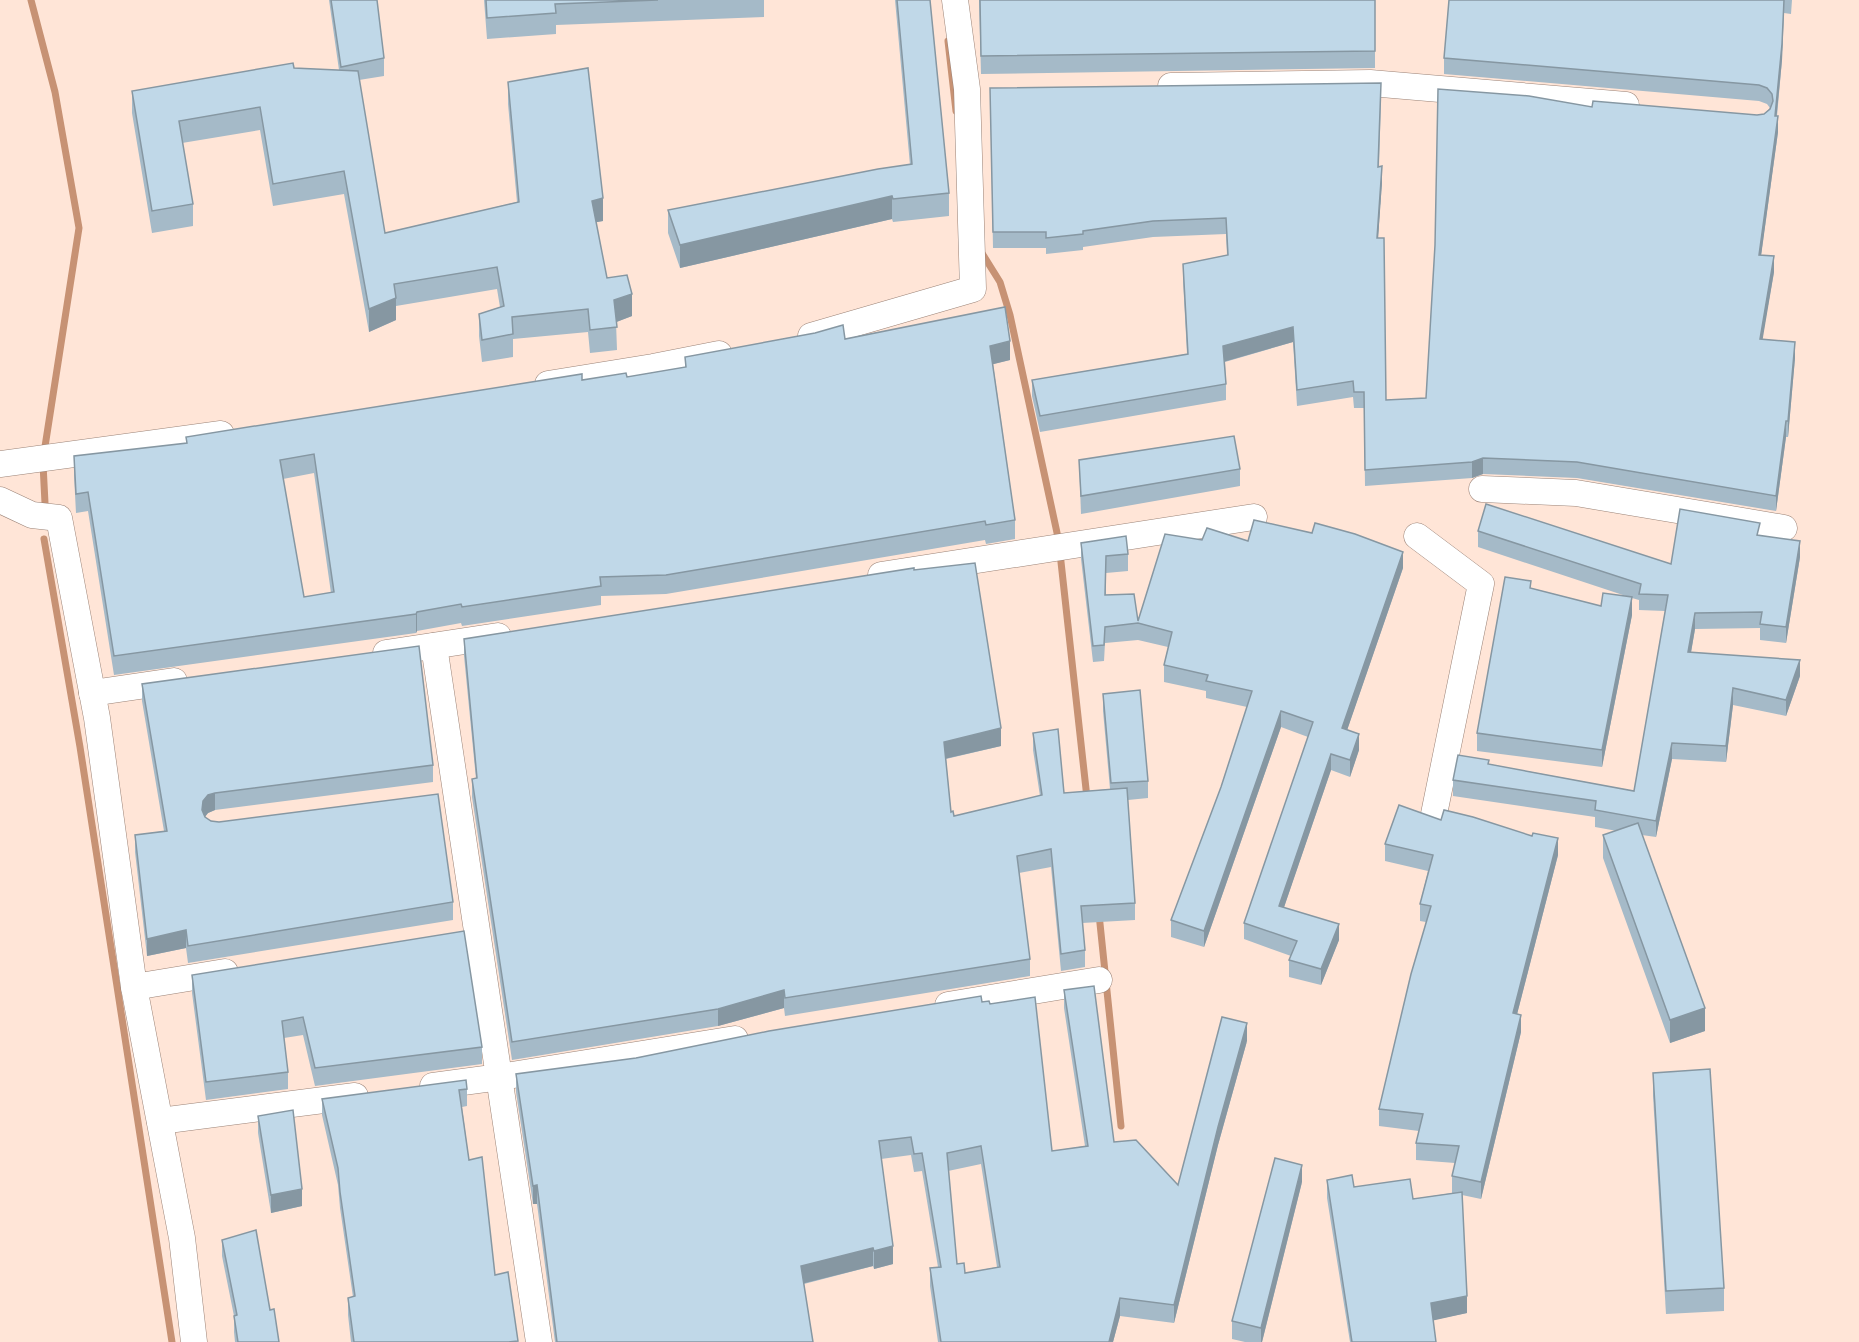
<svg xmlns="http://www.w3.org/2000/svg" width="1859" height="1342" font-family="Merriweather,serif">
<rect width="100%" height="100%" fill="#ffe5d7"/>
<g fill="none" stroke-linecap="round" stroke-linejoin="round">
<g stroke="#c79274" stroke-width="7">
<polyline points="31,0 55,92 79,228 44,453"/>
<polyline points="948,41 956,111"/>
<polyline points="980,250 1000,282 1010,315 1059,542"/>
<polyline points="43,464 45,503"/>
<polyline points="44,539 80,747 172,1342"/>
<polyline points="1060,553 1087,798"/>
<polyline points="1099,914 1121,1126"/>
</g>
<g stroke="#9b8377" stroke-width="27">
<g id="minor">
<polyline points="1171,86 1370,83 1626,105"/>
<polyline points="811,336 973,289 967,89 955,0"/>
<polyline points="548,384 653,367 719,354"/>
<polyline points="0,464 221,434"/>
<polyline points="1482,489 1576,493 1784,528"/>
<polyline points="0,500 32,515 59,518 97,718 134,987 182,1238 194,1342"/>
<polyline points="1417,536 1481,584 1434,814"/>
<polyline points="881,575 1254,517"/>
<polyline points="434,646 539,1342"/>
<polyline points="386,653 498,636"/>
<polyline points="92,693 174,681"/>
<polyline points="134,987 225,972"/>
<polyline points="948,1005 1099,980"/>
<polyline points="433,1086 500,1077 735,1039"/>
<polyline points="160,1121 355,1096"/>
</g>
</g>
<use href="#minor" stroke="#fff" stroke-width="26"/>
</g>
<g fill="#a5bac8" fill-rule="evenodd">
<polygon points="329,0 377,0 384,58 384,76 359,80 385,233 517,202 508,104 508,82 603,221 596,222 607,278 632,316 616,322 617,350 590,353 588,332 513,339 513,357 482,362 479,336 479,314 500,307 497,289 396,306 396,320 369,332 344,194 273,206 260,130 182,143 193,204 193,226 152,233 132,113 132,91 294,68 339,70"/>
<polygon points="484,0 764,0 764,17 556,25 556,34 487,39"/>
<polygon points="895,0 930,0 949,193 949,216 893,222 892,219 680,268 668,233 668,210 910,165"/>
<polygon points="979,0 1375,0 1375,68 981,74"/>
<polygon points="1449,0 1792,0 1791,14 1784,13 1782,60 1777,116 1778,132 1761,255 1774,272 1762,339 1795,358 1788,437 1786,437 1776,511 1577,478 1483,474 1472,478 1365,486 1364,408 1354,408 1353,397 1297,406 1293,342 1225,362 1226,384 1226,400 1040,432 1032,396 1032,380 1187,354 1183,280 1183,264 1227,255 1226,234 1153,237 1083,247 1083,250 1046,254 1046,248 993,248 990,88 1381,99 1379,167 1382,182 1378,238 1386,400 1426,398 1592,107 1757,115 1764,114 1770,108 1767,104 1759,101 1444,74 1444,58"/>
<path d="M845,339l165,21 -17,4 22,156v19l-29,5 -1,-4 -319,54 -65,2v9l-139,21 -1,-3 -44,8 -1,2 -302,42 -26,-164 -12,2 -2,-38v-19l112,-12v-7l396,-57 45,-3 58,-10v-10zM314,473l17,120 -27,4 -21,-118z"/>
<polygon points="1079,460 1240,469 1240,486 1081,514"/>
<polygon points="1478,531 1671,564 1760,535 1800,557 1786,643 1760,640 1760,628 1695,629 1691,653 1800,676 1786,716 1733,705 1726,762 1672,759 1656,837 1642,835 1705,1031 1670,1043 1603,858 1603,835 1617,831 1595,827 1595,817 1453,796 1453,780 1489,764 1634,791 1665,611 1639,610 1639,600 1632,598 1632,615 1602,767 1477,751 1477,733 1531,588 1601,606 1629,597 1478,547"/>
<polygon points="1202,540 1248,541 1403,568 1347,730 1359,750 1350,777 1331,770 1284,907 1339,940 1321,985 1289,977 1289,960 1291,956 1244,939 1244,923 1308,737 1281,727 1204,947 1171,937 1171,920 1221,787 1247,707 1206,698 1206,691 1164,682 1164,665 1168,647 1138,640 1105,643 1104,661 1093,662 1081,559 1081,543 1128,554 1128,571 1106,573 1106,595 1138,621"/>
<polygon points="914,570 1001,746 946,759 951,812 954,816 1040,796 1033,750 1033,733 1064,793 1110,789 1103,711 1103,694 1148,781 1148,798 1128,800 1135,903 1135,920 1082,923 1085,950 1085,967 1061,971 1051,867 1019,873 1030,959 1030,976 785,1016 784,1008 718,1026 512,1060 472,797 472,779 476,779 464,656 464,639"/>
<polygon points="142,684 433,765 433,782 215,810 208,813 205,817 211,821 453,902 453,920 188,963 186,948 147,956 135,852 135,835 164,831 142,701"/>
<polygon points="1441,820 1558,855 1517,1014 1521,1032 1481,1199 1462,1195 1467,1313 1433,1320 1436,1342 1350,1342 1327,1198 1327,1180 1354,1187 1413,1199 1452,1193 1452,1176 1455,1163 1416,1160 1416,1143 1419,1131 1379,1126 1379,1109 1426,922 1420,921 1420,904 1428,871 1385,861 1385,844"/>
<polygon points="192,975 482,1047 482,1064 315,1086 303,1035 284,1038 288,1072 288,1089 206,1100 192,993"/>
<path d="M1064,990l50,152 64,43 69,-144 -29,104 -44,178 -54,-7 -7,26h-175l-8,-56v-18l8,-1 -16,-96 -8,1 -3,-17 -30,4 12,105 -19,5 -1,-3 -69,18 9,58h-258l-18,-138h-4l-17,-112v-18l120,-16 346,-56 8,2 62,147 33,-5 -21,-138zM981,1164l16,103 -32,6 -8,-9 -9,-93z"/>
<polygon points="1653,1073 1724,1288 1724,1311 1666,1314 1653,1096"/>
<polygon points="467,1089 467,1106 462,1107 469,1160 495,1275 508,1272 518,1342 351,1342 348,1315 348,1298 353,1297 340,1208 338,1185 322,1115 322,1099"/>
<polygon points="258,1116 302,1206 271,1213 258,1133"/>
<polygon points="1302,1182 1262,1342 1245,1342 1232,1339 1232,1321"/>
<polygon points="222,1240 270,1310 279,1342 235,1342 234,1332 234,1316 222,1256"/>
</g>
<g fill="#8697a2">
<polygon points="1784,0 1782,60 1775,132 1775,116"/>
<polygon points="1778,116 1778,132 1759,271 1759,255"/>
<polygon points="1382,166 1382,182 1377,254 1377,238"/>
<polygon points="892,196 892,219 680,268 680,245"/>
<polygon points="603,198 603,221 592,223 592,201"/>
<polygon points="1774,256 1774,272 1760,355 1760,339"/>
<polygon points="632,294 632,316 614,323 614,300"/>
<polygon points="396,298 396,320 369,332 369,309"/>
<polygon points="1293,327 1293,342 1223,362 1223,346"/>
<polygon points="1010,341 1010,360 990,365 990,346"/>
<polygon points="1795,342 1795,358 1788,437 1788,421"/>
<polygon points="1786,421 1786,437 1776,511 1776,496"/>
<polygon points="1483,458 1483,474 1472,478 1472,462"/>
<polygon points="1800,541 1800,557 1786,643 1786,627"/>
<polygon points="1403,552 1403,568 1342,745 1342,728"/>
<polygon points="1632,597 1632,615 1602,767 1602,750"/>
<polygon points="417,612 417,631 416,633 416,614"/>
<polygon points="1695,613 1695,629 1688,669 1688,652"/>
<polygon points="1800,660 1800,676 1786,716 1786,700"/>
<polygon points="1733,688 1733,705 1726,762 1726,746"/>
<polygon points="1281,711 1281,727 1204,947 1204,931"/>
<polygon points="1001,728 1001,746 944,759 944,742"/>
<polygon points="1359,734 1359,750 1350,777 1350,760"/>
<polygon points="1672,743 1672,759 1656,837 1656,821"/>
<polygon points="1331,754 1331,770 1279,922 1279,906"/>
<polygon points="215,793 215,810 208,813 203,819 202,810 203,801 208,795"/>
<polygon points="1558,838 1558,855 1513,1030 1513,1013"/>
<polygon points="1339,924 1339,940 1321,985 1321,969"/>
<polygon points="186,930 186,948 147,956 147,939"/>
<polygon points="784,990 784,1008 718,1026 718,1009"/>
<polygon points="1705,1008 1705,1031 1670,1043 1670,1020"/>
<polygon points="1521,1015 1521,1032 1481,1199 1481,1182"/>
<polygon points="1247,1023 1247,1041 1218,1145 1174,1323 1174,1305 1218,1127"/>
<polygon points="1302,1165 1302,1182 1262,1342 1261,1342 1261,1328"/>
<polygon points="537,1185 537,1204 533,1204 533,1186"/>
<polygon points="302,1189 302,1206 271,1213 271,1195"/>
<polygon points="893,1246 893,1264 874,1269 874,1251"/>
<polygon points="873,1248 873,1266 801,1284 801,1266"/>
<polygon points="1467,1296 1467,1313 1431,1321 1431,1303"/>
<polygon points="1120,1298 1120,1316 1113,1342 1109,1342"/>
</g>
<g fill="#c0d8e8" stroke="#8697a2" stroke-width="1.5" fill-rule="evenodd">
<polygon points="331,0 377,0 384,58 341,67"/>
<polygon points="486,0 658,0 555,4 556,13 487,18"/>
<polygon points="897,0 930,0 949,193 893,199 892,196 680,245 668,210 878,169 912,164"/>
<polygon points="980,0 1375,0 1375,51 981,56"/>
<polygon points="1449,0 1784,0 1782,44 1775,116 1778,116 1759,255 1774,256 1760,339 1795,342 1788,421 1786,421 1776,496 1577,462 1483,458 1472,462 1365,470 1364,392 1354,392 1353,381 1297,390 1293,327 1223,346 1226,384 1040,416 1032,380 1188,354 1183,264 1228,255 1226,218 1153,221 1083,231 1083,234 1046,238 1046,232 993,232 990,88 1381,83 1378,167 1382,166 1377,238 1384,238 1386,400 1426,398 1435,245 1438,89 1529,96 1592,107 1593,101 1757,115 1764,114 1770,109 1773,101 1772,94 1767,88 1759,85 1444,58"/>
<polygon points="293,63 294,68 358,71 385,233 519,202 508,82 588,68 603,198 592,201 607,278 627,275 632,294 614,300 617,327 590,330 588,309 512,317 513,334 482,340 479,314 504,306 497,267 394,284 396,298 369,309 344,171 273,184 260,107 179,121 193,204 152,211 132,91"/>
<path d="M1005,307l5,34 -20,5 25,174 -29,5 -1,-4 -319,54 -66,2 1,9 -139,21 -1,-3 -44,8 -1,2 -302,42 -26,-164 -12,2 -2,-38 113,-13 -1,-6 396,-63v6l44,-7 1,4 59,-10 -1,-10 130,-24 28,-8 2,14zM314,454l20,138 -30,5 -24,-137z"/>
<polygon points="1234,436 1240,469 1081,496 1079,460"/>
<polygon points="1486,504 1671,564 1680,509 1760,523 1757,535 1800,541 1786,627 1760,624 1762,612 1695,613 1688,652 1800,660 1786,700 1733,688 1726,746 1672,743 1656,821 1595,810 1596,801 1453,780 1458,755 1489,760 1488,764 1634,791 1668,595 1639,594 1641,584 1478,531"/>
<polygon points="1254,520 1312,533 1315,523 1355,534 1403,552 1342,728 1359,734 1350,760 1331,754 1279,906 1339,924 1321,969 1289,960 1297,941 1244,923 1313,722 1281,711 1204,931 1171,920 1221,787 1252,691 1206,681 1208,675 1164,665 1172,632 1138,623 1105,627 1104,645 1093,646 1081,543 1126,536 1128,554 1106,556 1105,595 1134,594 1138,621 1165,534 1202,540 1207,528 1248,541"/>
<polygon points="975,563 1001,728 944,742 951,812 953,811 954,816 1042,795 1033,733 1058,729 1064,793 1127,788 1135,903 1081,906 1085,950 1061,954 1051,849 1017,856 1030,959 785,998 784,990 718,1009 512,1042 472,779 477,778 464,639 914,568 914,570"/>
<polygon points="1505,577 1531,581 1530,588 1601,606 1603,593 1632,597 1602,750 1477,733"/>
<polygon points="419,646 433,765 215,793 208,795 203,801 202,810 205,817 211,821 219,822 438,794 453,902 188,946 186,930 147,939 135,835 167,831 142,684"/>
<polygon points="1140,690 1148,781 1111,783 1103,694"/>
<polygon points="1399,805 1441,820 1444,810 1473,817 1532,836 1533,833 1558,838 1513,1013 1521,1015 1481,1182 1452,1176 1459,1146 1416,1143 1423,1114 1379,1109 1411,974 1431,906 1420,904 1433,855 1385,844"/>
<polygon points="1638,823 1705,1008 1670,1020 1603,835"/>
<polygon points="464,931 482,1047 315,1068 303,1017 282,1021 288,1072 206,1082 192,975"/>
<path d="M1094,986l20,156 22,-2 42,45 44,-168 25,6 -29,104 -44,178 -54,-7 -11,44h-168l-11,-74 11,-1 -19,-114 -8,1 -3,-17 -32,4 14,105 -19,5 -1,-3 -72,18 12,76h-256l-20,-157 -4,1 -17,-112 120,-16 133,-27 212,-35 1,6 7,-1 1,3 45,-7 17,154 36,-5 -24,-156zM981,1146l19,121 -35,6 -1,-10 -7,1 -10,-111z"/>
<polygon points="1710,1069 1724,1288 1666,1291 1653,1073"/>
<polygon points="466,1080 467,1089 459,1090 469,1160 482,1157 495,1275 508,1272 518,1341 507,1342 354,1342 348,1298 355,1296 340,1192 338,1168 322,1099"/>
<polygon points="293,1110 302,1189 271,1195 258,1116"/>
<polygon points="1275,1158 1302,1165 1261,1328 1232,1321"/>
<polygon points="1352,1175 1354,1187 1410,1179 1413,1199 1462,1192 1467,1296 1431,1303 1436,1342 1352,1342 1327,1180"/>
<polygon points="256,1230 270,1310 274,1309 279,1342 238,1342 234,1316 237,1315 222,1240"/>
</g>
</svg>
